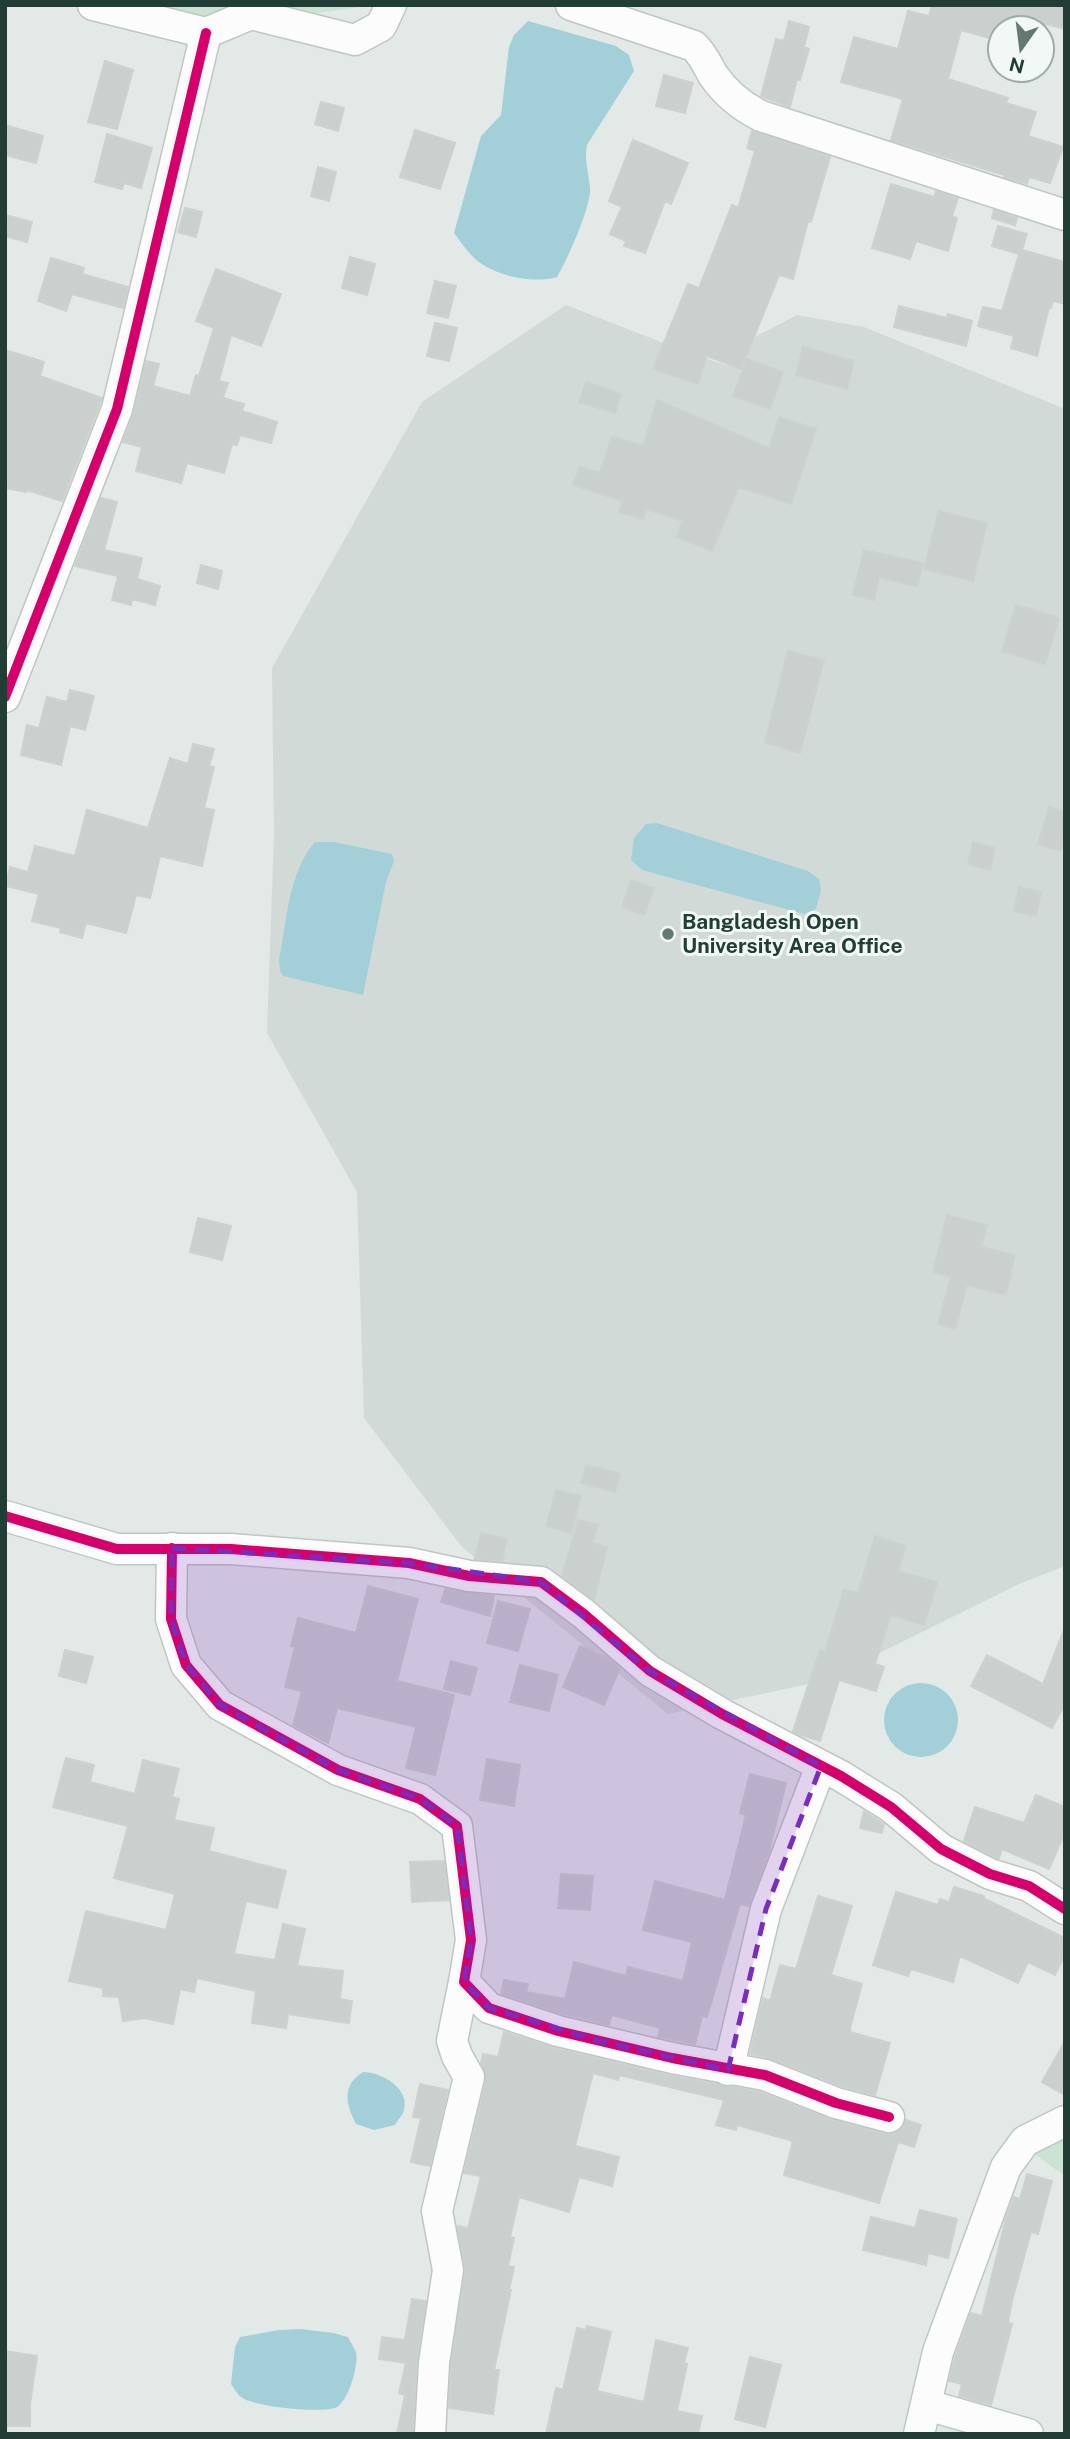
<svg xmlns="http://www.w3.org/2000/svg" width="1070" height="2439" font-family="'Public Sans',sans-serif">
<rect width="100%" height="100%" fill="#e3e9e6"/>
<polygon fill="#d1dad6" points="566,305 689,353 729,366 749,340 797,315 864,327 1065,409 1065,1566 1019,1584 823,1681 668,1714 462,1547 364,1418 357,1192 267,1033 274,835 272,668 422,402"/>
<g fill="#cce2d3">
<polygon points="107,5 359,5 359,7 201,30"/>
<polygon points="1065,2109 1065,2176 1029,2150"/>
</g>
<g fill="#a3d0d8">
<path d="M528,21l88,25 13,9 5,16 -47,74c-3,15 2,28 3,44 1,18 -23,71 -33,88 -22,6 -51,1 -72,-11 -13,-7 -22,-21 -31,-33l27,-97 20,-21 8,-68 5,-12z"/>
<polygon points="657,823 808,871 819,879 821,890 816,909 804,914 642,870 631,860 634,838 646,824"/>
<path d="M315,842h19l58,12 2,7 -8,21 -23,113 -80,-19 -3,-5 -1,-11c8,-39 9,-87 36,-118z"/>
<circle cx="921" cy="1720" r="37"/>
<path d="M363,2072c18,0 47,16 41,38 -1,5 -7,11 -9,15l-21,5 -18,-6c-10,-20 -15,-38 7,-52z"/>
<path d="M301,2329l32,4 15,4c2,5 6,10 8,15 3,12 -7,48 -19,55 -13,7 -84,0 -96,-10 -4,-3 -7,-9 -10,-13l4,-37 5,-10 39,-7z"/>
</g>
<g fill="#cad0ce" stroke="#ccd2cf" stroke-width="2">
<polygon points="932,5 1065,5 1065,29 1023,18 1020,28 1000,28 1000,41 961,30 948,79 1008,98 1006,103 1036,112 1028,136 1063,147 1050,183 1029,177 1027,184 1004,177 1004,175 891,140 903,99 841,82 854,37 898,49 908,11 929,16"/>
<polygon points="789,21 809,27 804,47 809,49 800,80 797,79 790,107 761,96 776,39 784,41"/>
<polygon points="105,61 133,70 117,129 88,122"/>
<polygon points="664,75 693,83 685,113 656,106"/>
<polygon points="321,102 344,108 338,131 315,124"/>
<polygon points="8,126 43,136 36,163 5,155 5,136"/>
<polygon points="415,130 455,143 440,189 400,177"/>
<polygon points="752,131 830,157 811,222 808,221 793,279 779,275 741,369 707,356 698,384 653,369 688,284 699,288 732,205 738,208 755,151 747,148"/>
<polygon points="107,134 152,148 141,188 124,183 122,189 95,182"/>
<polygon points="633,140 688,163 671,204 665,201 645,253 624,246 626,241 610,234 622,207 609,201"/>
<polygon points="318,167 336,172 329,201 311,196"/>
<polygon points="891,184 934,197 936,191 958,198 952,216 957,218 948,251 916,241 910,259 872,248"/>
<polygon points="185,208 202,212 196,237 178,232"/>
<polygon points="994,210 1017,218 1015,225 992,218"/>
<polygon points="5,215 32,222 27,242 5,236"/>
<polygon points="998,226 1027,234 1022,250 1065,262 1065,304 1053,301 1051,308 1049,307 1037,356 1011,348 1014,336 978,326 983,307 1002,311 1019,254 992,246"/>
<polygon points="350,257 375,264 367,295 342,288"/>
<polygon points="51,258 84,268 82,274 128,287 123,308 72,294 66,311 38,301"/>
<polygon points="216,269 281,294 261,346 231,335 219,381 228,383 223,398 244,404 242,411 277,422 271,443 240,435 237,445 232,444 224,473 187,463 181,483 136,471 142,447 123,442 134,413 146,361 159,364 153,386 190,396 196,375 199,376 214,328 196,321"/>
<polygon points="435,281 456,286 448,318 427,313"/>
<polygon points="899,306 947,318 948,314 972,321 966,346 894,327"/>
<polygon points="435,323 457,328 449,361 427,356"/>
<polygon points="803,347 854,361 847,389 796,375"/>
<polygon points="5,350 44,362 40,376 102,398 62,501 27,490 26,492 5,488"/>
<polygon points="747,359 783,372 770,409 733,396"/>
<polygon points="586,382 621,394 615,413 579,402"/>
<polygon points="657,400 769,448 779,417 816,429 791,504 739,487 712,551 677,537 683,521 646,509 643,519 619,512 622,501 573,485 580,467 600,473 612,436 643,446"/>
<polygon points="101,498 117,502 104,550 142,558 137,579 160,586 155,605 132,599 131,605 112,600 118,576 75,566"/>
<polygon points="939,511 987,523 973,581 924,569"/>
<polygon points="864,550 923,563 917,587 879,577 874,600 853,595"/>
<polygon points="201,565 222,571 218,589 197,583"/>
<polygon points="1016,605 1059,618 1045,664 1002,651"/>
<polygon points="788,651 824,660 800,753 765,742"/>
<polygon points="70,690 94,696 85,730 70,726 61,765 21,755 27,725 39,728 47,697 67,702"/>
<polygon points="193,744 214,749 209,766 214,767 204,808 214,810 202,866 160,856 150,898 136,895 126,933 86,923 82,938 60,932 61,928 32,921 39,894 6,886 10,867 28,872 35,846 75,856 87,810 148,828 170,758 188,764"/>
<polygon points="1049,807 1065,812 1065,835 1060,851 1038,844"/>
<polygon points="973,842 995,848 990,870 968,864"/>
<polygon points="631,880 654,888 644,915 622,907"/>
<polygon points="1019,887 1041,892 1036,916 1014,911"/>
<polygon points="947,1215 987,1225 981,1247 1015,1255 1006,1295 967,1285 955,1329 938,1324 951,1277 933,1272"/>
<polygon points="198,1218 231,1226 222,1260 190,1252"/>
<polygon points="586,1465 620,1474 615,1492 581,1483"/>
<polygon points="556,1490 581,1496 571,1533 546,1526"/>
<polygon points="578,1520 598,1525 592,1543 607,1547 594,1600 562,1576"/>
<polygon points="481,1533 507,1539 502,1561 475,1559"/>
<polygon points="875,1536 906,1546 898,1571 937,1582 924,1625 891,1615 875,1664 884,1667 876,1691 839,1680 820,1741 798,1734 793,1731 820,1650 825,1652 844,1589 858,1593"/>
<polygon points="368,1586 418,1599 397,1681 454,1695 435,1775 406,1768 416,1727 337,1708 328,1743 293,1725 302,1691 285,1687 295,1647 291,1646 298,1618 356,1633"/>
<polygon points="445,1589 494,1596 490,1616 441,1602"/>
<polygon points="498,1601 530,1609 518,1651 487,1643"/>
<polygon points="1063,1632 1065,1632 1065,1704 1052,1728 971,1686 987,1655 1043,1684"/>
<polygon points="580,1646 608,1658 620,1668 604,1705 563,1687"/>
<polygon points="65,1650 93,1657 86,1683 59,1676"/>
<polygon points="451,1661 477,1668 470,1695 444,1689"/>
<polygon points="520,1665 558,1675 549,1711 510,1702"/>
<polygon points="66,1758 94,1765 90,1782 135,1794 143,1760 179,1769 172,1797 179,1799 174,1820 214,1828 209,1851 286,1871 277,1908 246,1901 234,1954 275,1960 283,1924 305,1929 297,1966 343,1971 340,1999 352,2001 349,2023 288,2014 286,2028 252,2023 256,1991 197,1978 194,1992 180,1989 173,2024 144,2018 123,2021 119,1997 103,1996 103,1988 69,1981 86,1911 166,1930 175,1894 114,1878 128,1826 53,1807"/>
<polygon points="487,1759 520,1765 514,1806 480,1800"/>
<polygon points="750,1774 786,1783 769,1852 749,1906 740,1904 707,2017 702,2016 695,2044 658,2037 660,2028 612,2015 609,2025 563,2014 501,1994 504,1980 528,1984 526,1992 565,1999 574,1962 626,1976 628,1967 683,1981 692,1942 643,1930 655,1881 729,1901 725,1899 746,1815 740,1813"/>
<polygon points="1036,1795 1065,1807 1065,1832 1049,1869 1002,1849 999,1858 997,1858 964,1841 975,1807 1024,1823"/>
<polygon points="864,1811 884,1824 882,1833 860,1828"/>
<polygon points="444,1861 449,1900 412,1902 410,1862"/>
<polygon points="561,1874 593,1876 590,1910 558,1908"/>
<polygon points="954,1887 984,1896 983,1898 1065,1938 1065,1954 1055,1975 1028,1962 1018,1983 960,1956 953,1982 911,1969 908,1976 873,1965 896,1892 938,1905 940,1899 949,1902"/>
<polygon points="818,1896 852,1906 831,1975 862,1984 850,2028 850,2032 890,2043 875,2095 841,2086 771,2059 750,2054 763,1998 770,2001 780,1965 796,1969"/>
<polygon points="504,2032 554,2048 668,2075 760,2092 830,2119 885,2134 893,2134 901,2130 906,2120 921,2125 914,2147 898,2142 879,2203 784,2175 793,2141 737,2125 736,2130 716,2125 724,2100 619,2075 618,2080 593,2073 575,2146 619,2157 612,2186 579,2177 569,2212 519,2197 510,2237 514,2238 508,2266 514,2267 509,2290 511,2290 494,2370 499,2370 493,2414 449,2408 451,2365 465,2272 458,2228 458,2226 468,2228 481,2176 464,2173 486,2081 481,2063 483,2054 498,2057"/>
<polygon points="1065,2041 1065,2095 1042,2082"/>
<polygon points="420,2084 448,2090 430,2166 411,2162 421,2118 413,2117"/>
<polygon points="1027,2174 1052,2181 1038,2234 1031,2232 1012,2301 1008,2323 1012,2324 991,2405 959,2396 962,2384 949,2381 955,2357 971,2313 982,2316 1006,2218 1014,2197 1020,2199"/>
<polygon points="920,2210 957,2219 948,2258 928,2253 926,2265 863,2250 871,2217 915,2228"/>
<polygon points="412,2299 426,2301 417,2362 413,2434 397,2434 405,2395 399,2393 406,2363 379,2359 382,2337 405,2340"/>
<polygon points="587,2326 611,2332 597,2391 644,2402 656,2340 688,2348 684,2363 687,2364 677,2411 702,2416 698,2434 546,2434 556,2388 563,2390 577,2328 586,2330"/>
<polygon points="5,2351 37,2356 30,2404 30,2426 5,2426"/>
<polygon points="750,2357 781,2365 765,2427 735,2419"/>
</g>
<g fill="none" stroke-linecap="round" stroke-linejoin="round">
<g stroke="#c0c6c3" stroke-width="33">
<g id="minor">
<polyline points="93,5 206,33 251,14 355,40 381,26 391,5"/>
<path d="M571,5l123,41c9,9 13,18 19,29 13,19 28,31 48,41l304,99"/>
<polyline points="5,697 117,409 206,33"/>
<polyline points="5,1516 117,1549 231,1549 409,1563 469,1576 541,1582 584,1614 650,1671 722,1714 841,1776 891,1807 941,1849 990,1874 1029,1886 1065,1909"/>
<polyline points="172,1548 171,1619 186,1665 220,1705 338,1770 420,1799 457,1826 471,1940 464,1982 489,2008 558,2031 672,2058 765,2075 836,2103 889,2117"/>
<polyline points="728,2070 766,1909 821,1766"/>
<polyline points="927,2405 1028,2434"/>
<polyline points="430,2434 434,2363 448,2270 437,2211 469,2077 457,2056 452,2041 464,1982"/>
<polyline points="919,2434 938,2352 1006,2167 1025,2141 1065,2121"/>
</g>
</g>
<use href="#minor" stroke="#fbfcfb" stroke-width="30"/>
<g stroke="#f1f8f5" stroke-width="15">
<g id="cycleway">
<polyline points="5,697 117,409 206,33"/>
<polyline points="5,1516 117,1549 231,1549 409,1563 469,1576 541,1582 584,1614 650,1671 722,1714 841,1776 891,1807 941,1849 990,1874 1029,1886 1065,1909"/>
<polyline points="172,1548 171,1619 186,1665 220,1705 338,1770 420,1799 457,1826 471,1940 464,1982 489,2008 558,2031 672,2058 765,2075 836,2103 889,2117"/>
</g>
</g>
<use href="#cycleway" stroke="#d6006c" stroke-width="10"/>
</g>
<path fill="#7b2cbf" fill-opacity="0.2" stroke="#7b2cbf" stroke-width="5" stroke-dasharray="14 9" stroke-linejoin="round" d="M172,1548l237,15 132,19 109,89 171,95 -55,143 -38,161 -130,-29 -109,-33 -25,-26 7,-42 -14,-114 -37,-27 -82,-29 -118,-65 -34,-40 -15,-46z"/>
<circle fill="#657973" stroke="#f1f8f5" stroke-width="2.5" cx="668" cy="934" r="7"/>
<g text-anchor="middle" stroke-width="6" stroke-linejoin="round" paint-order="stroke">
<g font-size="21" font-weight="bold" fill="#213d35" stroke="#f1f8f5" text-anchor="start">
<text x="682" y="929">Bangladesh Open<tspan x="682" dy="24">University Area Office</tspan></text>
</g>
</g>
<rect width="1070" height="2439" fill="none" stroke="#213d35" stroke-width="14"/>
<g transform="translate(1021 49) rotate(194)"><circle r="33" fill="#f1f8f5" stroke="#9eada8" stroke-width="2"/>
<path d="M0-5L12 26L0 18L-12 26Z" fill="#657973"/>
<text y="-10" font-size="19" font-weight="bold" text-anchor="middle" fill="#213d35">N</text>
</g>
</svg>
